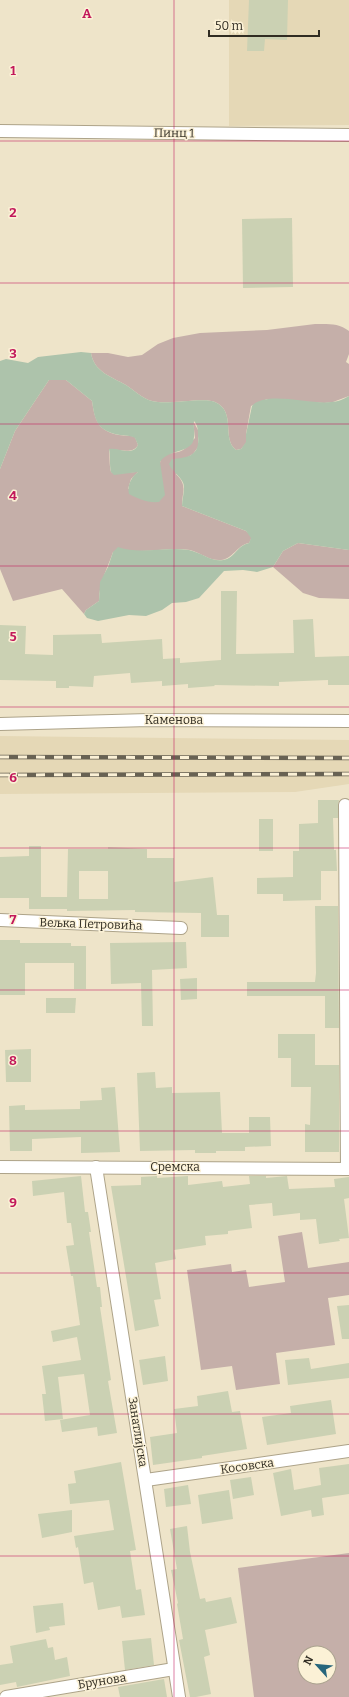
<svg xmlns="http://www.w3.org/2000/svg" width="349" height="1697" font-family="Bitter,serif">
<rect width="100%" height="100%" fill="#eee4c9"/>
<g fill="#e5d8b6">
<polygon points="229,0 349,0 349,125 229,126"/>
<polygon points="0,736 349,740 349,784 295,792 0,794"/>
</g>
<g fill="#c5afa9" fill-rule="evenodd">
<path d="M315,324c13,0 24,-1 34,7v23l-3,8 3,2v32l-16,6 -9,1 -57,-4 -16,7 -5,28 1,8 -6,7 -5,1c-15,-12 1,-38 -21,-48 -9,-5 -43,2 -57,0 -14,-1 -21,-10 -32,-17 -14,-8 -32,-13 -35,-32h17l20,4 14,-2 16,-11 15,-6 27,-5 67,-3z"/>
<path d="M49,380h17l26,21c3,20 6,30 27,34 6,1 11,0 16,2l3,8c-5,10 -19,4 -29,4 1,8 0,15 2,23 12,3 15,0 27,0l-7,7 -3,10 32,-21c-1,-19 12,-12 23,-18 4,-2 8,-8 12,-12l-2,-17 5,9v17l-5,7 -7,4 -10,16c12,12 6,17 6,32l64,25 6,6 -3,6c-12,2 -16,16 -28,17 -11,1 -20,-7 -31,-10 -16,-3 -33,1 -50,1 -9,0 -18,-1 -27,1 -6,18 -14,30 -14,49l-13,9 -2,4 -22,-25 -49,12 -13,-32v-100l15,-38z"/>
<polygon points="298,543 349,550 349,599 319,598 303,593 273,567 283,551"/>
<polygon points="302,1232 308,1268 349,1262 349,1295 328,1298 335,1345 276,1353 280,1384 236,1390 232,1366 201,1370 187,1270 231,1264 232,1272 246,1270 249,1287 285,1282 278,1236"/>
<path d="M349,1553v144h-95l-16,-129zM305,1653h24v24h-24z"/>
</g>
<path fill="#adc3ab" d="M81,352l10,1c3,19 21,24 35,32 11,7 18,16 32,17 14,2 48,-5 57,0 22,10 6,36 21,48l5,-1 5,-7v-8l6,-28c13,-16 60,-1 79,-4 6,0 13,-3 18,-6v154l-51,-7 -15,8 -10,16 -16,5 -14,-2 -19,1 -25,27 -13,4 -14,1 -10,7 -16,6 -17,-1 -31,6 -11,-3 -3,-4 2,-4 13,-9 1,-19 8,-15 5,-15 5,-5c23,8 47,-1 71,3 14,3 24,14 38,9 8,-3 11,-14 22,-16l2,-5 -5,-7 -64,-25c0,-6 2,-12 2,-19 0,-9 -12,-15 -15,-23l3,-5c16,-1 28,-3 26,-23 0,-6 0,-10 -4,-15 -1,5 1,11 0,16 -1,17 -25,11 -34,25l5,33 -6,7c-12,1 -20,-3 -30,-8 -2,-8 2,-17 9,-22l-24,3 -3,-3c-2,-8 0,-15 -2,-23 10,-2 23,8 29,-4l-3,-7c-5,-3 -10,-2 -15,-3 -23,-4 -25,-14 -28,-34l-26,-21h-17l-34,51 -15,38v-108l6,-2 22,4 10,-6z"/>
<g fill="#cbd1b3" fill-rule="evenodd">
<polygon points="249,0 288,0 287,40 265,39 264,51 247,51"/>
<polygon points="292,218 293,287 243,288 242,219"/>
<polygon points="221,591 237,591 236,654 294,653 293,620 313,619 315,657 349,656 349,685 328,685 328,680 279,682 279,686 214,685 215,686 188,688 188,684 162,686 162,681 131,683 130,673 94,676 93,687 69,686 69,688 56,688 56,681 0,680 0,625 26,626 25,654 53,655 53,635 101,634 102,643 162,639 163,659 180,658 180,663 221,660"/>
<polygon points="318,800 339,800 338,805 338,818 333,818 334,850 336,850 337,871 321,871 321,900 283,901 283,894 257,894 257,878 293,877 293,851 299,851 299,824 318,823"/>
<rect x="259" y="819" width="14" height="32"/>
<path d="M29,846h12v51h26l1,-48h40v-2l39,2v9h27v24l39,-5 4,38h12v22h-28v-24l-66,-1v-2l-68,1v-2h-38v-11h-29v-41l29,-1zM79,871h29v28h-29z"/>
<polygon points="315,906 338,906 339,1028 325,1028 325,996 247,996 247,982 315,982 316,973"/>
<polygon points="0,940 20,940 20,943 71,943 71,946 86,946 86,989 74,989 74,963 25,963 25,995 0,995"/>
<polygon points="186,942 187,968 152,970 153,1026 142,1026 141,983 111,984 110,943"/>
<polygon points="197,978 197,999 181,1000 180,979"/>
<polygon points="46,998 76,998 75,1013 46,1013"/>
<polygon points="278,1034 315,1034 315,1065 339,1065 339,1152 305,1152 305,1124 310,1125 311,1087 291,1087 291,1058 278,1058"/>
<polygon points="31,1049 31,1082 6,1082 5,1050"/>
<polygon points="155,1072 156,1088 172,1087 172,1093 220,1092 222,1133 249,1133 249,1117 270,1117 271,1146 245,1147 245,1151 216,1151 216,1153 195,1153 195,1150 140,1151 137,1073"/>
<polygon points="115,1087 120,1152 81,1153 81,1137 32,1139 32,1151 10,1151 9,1106 25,1105 25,1110 80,1109 80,1101 102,1100 101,1088"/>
<polygon points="81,1176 85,1212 88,1212 91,1232 89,1232 97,1287 100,1287 102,1307 100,1307 111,1380 108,1381 117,1433 98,1436 97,1427 62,1432 60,1420 90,1415 84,1374 58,1377 63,1419 45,1421 42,1394 46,1394 42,1366 81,1360 77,1337 53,1342 51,1331 80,1325 73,1276 71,1276 66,1246 74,1245 71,1223 67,1223 64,1192 33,1196 32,1181"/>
<polygon points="157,1176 157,1178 188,1176 188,1185 222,1181 223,1187 250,1184 249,1176 266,1176 266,1178 287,1176 289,1189 335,1187 334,1179 349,1177 349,1198 344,1199 349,1238 339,1239 340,1241 319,1244 316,1219 300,1220 300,1213 273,1216 272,1203 249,1205 252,1228 228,1231 228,1234 205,1236 206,1245 174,1250 176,1259 155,1263 161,1299 154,1300 159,1326 135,1331 111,1186 141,1185 141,1177"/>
<polygon points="349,1305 349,1339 342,1339 337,1306"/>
<polygon points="165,1356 168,1381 143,1385 139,1360"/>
<polygon points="309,1358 311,1369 349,1363 349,1378 288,1385 285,1360"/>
<polygon points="228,1391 232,1412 240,1411 247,1449 202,1456 202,1458 153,1465 150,1437 177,1433 174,1409 198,1406 197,1396"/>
<polygon points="331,1400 336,1434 267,1445 262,1417 291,1413 290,1406"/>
<polygon points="121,1462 136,1550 130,1551 136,1590 141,1589 145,1615 122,1618 120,1606 98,1610 93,1582 84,1584 78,1547 76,1548 74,1536 114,1530 109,1500 70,1504 68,1484 76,1483 74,1471"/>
<polygon points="349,1464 349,1494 322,1498 324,1515 312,1517 311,1510 281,1516 273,1473 291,1469 294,1490 321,1485 319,1468"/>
<polygon points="251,1477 254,1495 233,1499 230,1480"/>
<polygon points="188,1485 191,1504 166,1507 164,1489"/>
<polygon points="229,1490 233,1519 202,1524 198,1495"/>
<polygon points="72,1510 72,1532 42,1538 38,1514"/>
<polygon points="187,1526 190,1552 200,1599 205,1598 206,1602 231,1597 237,1623 205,1630 210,1655 204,1657 211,1694 196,1697 190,1697 179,1640 183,1639 177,1604 178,1603 171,1570 177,1569 170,1529"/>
<polygon points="63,1603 65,1625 49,1627 50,1630 36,1633 33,1606"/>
<polygon points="151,1638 154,1665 125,1670 122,1641"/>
<polygon points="46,1639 48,1648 53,1647 55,1660 67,1657 70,1676 17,1687 16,1682 0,1685 0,1665 13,1663 10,1646"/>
<polygon points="164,1679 167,1697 120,1697 118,1687"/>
</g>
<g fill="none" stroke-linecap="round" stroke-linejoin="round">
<g stroke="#ada389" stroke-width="14">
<g id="street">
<polyline points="0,131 349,135"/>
<polyline points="0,724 149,720 349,721"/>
<polyline points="345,805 347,1169"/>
<polyline points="0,920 181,928"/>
<polyline points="0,1167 349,1169"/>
<polyline points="96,1167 179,1697"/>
<polyline points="146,1480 349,1451"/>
<polyline points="6,1697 174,1669"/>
</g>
</g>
<use href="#street" stroke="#fff" stroke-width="12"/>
<g stroke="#686253" stroke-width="4.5">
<g id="rail">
<polyline points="0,757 349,758"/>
<polyline points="0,775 349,774"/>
</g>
</g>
<use href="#rail" stroke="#fbf1d6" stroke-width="3" stroke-dasharray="9" stroke-linecap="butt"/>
</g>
<path fill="none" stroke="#c2185b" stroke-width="1" stroke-opacity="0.55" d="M174,0v1697M0,141h349M0,283h349M0,424h349M0,566h349M0,707h349M0,848h349M0,990h349M0,1131h349M0,1273h349M0,1414h349M0,1556h349"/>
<g text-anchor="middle" stroke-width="3" stroke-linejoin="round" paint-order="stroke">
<g font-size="12" fill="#302c22" stroke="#fbf1d6">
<text transform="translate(174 133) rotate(1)" y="4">Пинц 1</text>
<text x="174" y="724">Каменова</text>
<text transform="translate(91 924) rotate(2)" y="4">Вељка Петровића</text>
<text x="175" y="1171">Сремска</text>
<text transform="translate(138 1432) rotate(81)" y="4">Занатлијска</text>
<text transform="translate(247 1466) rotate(-8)" y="4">Косовска</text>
<text transform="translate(102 1681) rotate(-9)" y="4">Брунова</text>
</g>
</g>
<g font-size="13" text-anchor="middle" font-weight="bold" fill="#c2185b" stroke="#fbf1d6" stroke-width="3" stroke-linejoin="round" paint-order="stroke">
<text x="87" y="18">A</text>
<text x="13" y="75">1</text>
<text x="13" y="217">2</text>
<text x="13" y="358">3</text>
<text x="13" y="500">4</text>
<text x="13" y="641">5</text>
<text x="13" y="782">6</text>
<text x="13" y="924">7</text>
<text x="13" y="1065">8</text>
<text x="13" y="1207">9</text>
</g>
<g transform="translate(317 1665) rotate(297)"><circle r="19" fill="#fbf1d6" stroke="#aaa28e"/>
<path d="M0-3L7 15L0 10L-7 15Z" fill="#27667c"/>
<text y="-6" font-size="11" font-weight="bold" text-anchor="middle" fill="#302c22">N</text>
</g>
<path d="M209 30v6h110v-6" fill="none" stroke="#302c22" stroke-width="2"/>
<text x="215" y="30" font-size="12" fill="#302c22" stroke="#fbf1d6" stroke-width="3" paint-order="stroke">50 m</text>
</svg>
